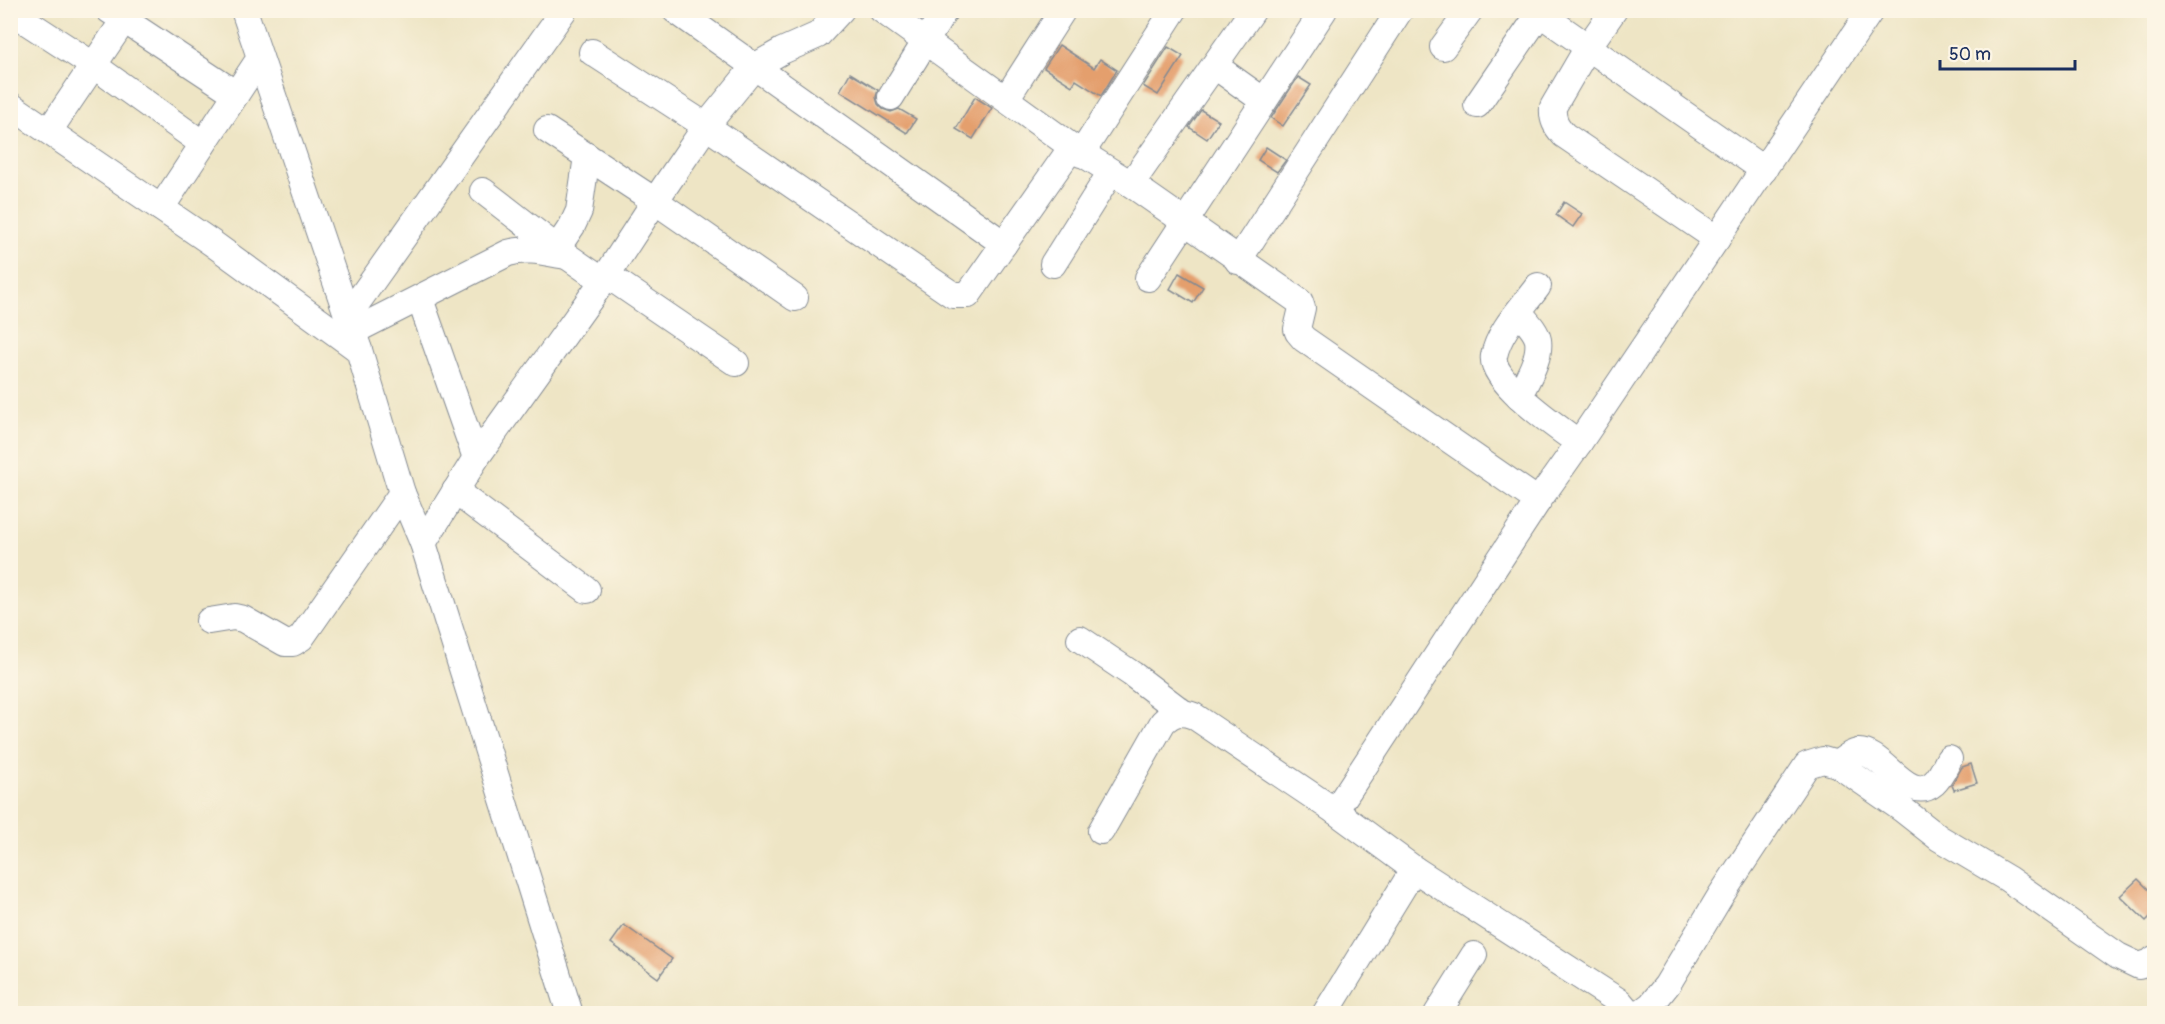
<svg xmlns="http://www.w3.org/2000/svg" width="2165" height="1024" font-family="Pangolin,sans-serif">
<rect width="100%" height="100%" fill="#fcf5e5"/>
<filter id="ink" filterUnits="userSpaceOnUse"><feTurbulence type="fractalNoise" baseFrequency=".0167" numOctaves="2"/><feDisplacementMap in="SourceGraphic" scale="12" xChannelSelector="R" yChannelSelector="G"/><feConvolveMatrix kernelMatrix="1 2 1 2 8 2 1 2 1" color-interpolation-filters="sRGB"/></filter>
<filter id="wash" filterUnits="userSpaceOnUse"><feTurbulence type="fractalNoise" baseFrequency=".008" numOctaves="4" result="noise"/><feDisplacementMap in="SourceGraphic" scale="24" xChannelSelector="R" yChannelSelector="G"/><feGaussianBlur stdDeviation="1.35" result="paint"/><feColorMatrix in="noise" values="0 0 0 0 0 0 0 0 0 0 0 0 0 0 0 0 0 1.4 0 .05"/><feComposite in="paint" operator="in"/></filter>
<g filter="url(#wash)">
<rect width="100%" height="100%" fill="#eee5c5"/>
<g id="blocks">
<g fill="#e49f6d">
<polygon points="1059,45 1094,68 1100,59 1117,70 1101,96 1076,80 1072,86 1044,68"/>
<polygon points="1168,47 1183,56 1158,95 1143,86"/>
<polygon points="850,73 878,90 876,97 878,104 883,109 891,112 899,109 916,119 907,133 840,91"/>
<polygon points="1298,77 1311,85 1283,126 1271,118"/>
<polygon points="975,97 992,108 973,139 956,129"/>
<polygon points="1201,110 1219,121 1207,139 1189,127"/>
<polygon points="1266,147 1286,160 1277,172 1258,160"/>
<polygon points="1564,202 1582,214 1573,227 1556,215"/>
<polygon points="1179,273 1203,287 1193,303 1170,289"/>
<polygon points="1971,764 1977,783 1954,790 1952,785 1962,767"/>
<polygon points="2138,879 2154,895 2154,913 2146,921 2120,896"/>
<polygon points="624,925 672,959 658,978 611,943"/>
</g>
</g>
</g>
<g filter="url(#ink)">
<use href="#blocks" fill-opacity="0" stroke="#848a92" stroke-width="1.5"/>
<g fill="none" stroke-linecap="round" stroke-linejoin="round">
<g stroke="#848a92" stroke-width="28">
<g id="minor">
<polyline points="109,10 236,94"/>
<polyline points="244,10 359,350 402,493 423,543 570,1014"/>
<polyline points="675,10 1004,244"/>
<polyline points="882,10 1072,147 1131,184 1300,302 1302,308 1297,329 1298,332 1304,339 1538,501"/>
<polyline points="1535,10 1764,170"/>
<path d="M1614,10l-26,37 -35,60c-1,13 3,19 11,28l153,104"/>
<polyline points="10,11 93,65 203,144"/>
<polyline points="1443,47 1470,10"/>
<polyline points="592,52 706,126 953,295 968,295 1072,147"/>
<polyline points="1215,66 1264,101"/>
<polyline points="891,97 945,10"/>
<polyline points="1006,99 1063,10"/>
<polyline points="10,105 212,243 359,350"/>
<polyline points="1477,105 1542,10"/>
<polyline points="547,130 655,201 795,298"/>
<polyline points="49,131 124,20"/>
<polyline points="1081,154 1174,10"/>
<polyline points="1131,184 1253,10"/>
<polyline points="483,191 567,256 603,281"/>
<polyline points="161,208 260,58"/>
<polyline points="557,248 572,226 579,211 587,156"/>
<polyline points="1238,261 1400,10"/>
<polyline points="1053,264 1111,172"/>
<polyline points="607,275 736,363"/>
<polyline points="1148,278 1324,10"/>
<path d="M1538,286c-15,21 -39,44 -44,70 -5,25 66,73 85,87"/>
<polyline points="420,299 476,458"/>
<path d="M1519,312c6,8 17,18 19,28 3,18 -12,41 -19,56"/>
<polyline points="347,317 564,10"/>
<path d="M352,332l156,-79c20,-6 39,0 59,3"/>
<polyline points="455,491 587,590"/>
<polyline points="423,543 476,458 603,281 655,201 706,126 754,67 782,51 818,35 841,10"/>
<polyline points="209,621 234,617 243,619 285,643 293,643 301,638 402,493"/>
<polyline points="1080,639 1132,674 1182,712"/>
<path d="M1837,764c6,-4 13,-11 20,-12 26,-3 50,54 77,31 7,-6 11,-17 15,-24"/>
<polyline points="1335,811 1538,501 1579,443 1871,10"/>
<path d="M1101,831l62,-109c11,-10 17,-11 31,-6l141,95 79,58 206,133 10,12"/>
<polyline points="1325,1014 1414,869"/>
<polyline points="1437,1014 1474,955"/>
<polyline points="1633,1014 1643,1011 1651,1005 1667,985 1721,895 1807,765 1823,760 1837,764 1902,809 1939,838 2008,879 2118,956 2139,966 2151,962 2154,959"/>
</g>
</g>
<use href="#minor" stroke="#fff" stroke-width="26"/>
</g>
</g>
<rect width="2165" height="1024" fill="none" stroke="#fcf5e5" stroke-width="36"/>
<path d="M1940 60v9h135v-9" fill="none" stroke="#1b2f5e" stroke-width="3"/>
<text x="1949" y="60" font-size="18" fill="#1b2f5e" stroke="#fcf5e5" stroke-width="4.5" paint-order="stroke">50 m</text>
</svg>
